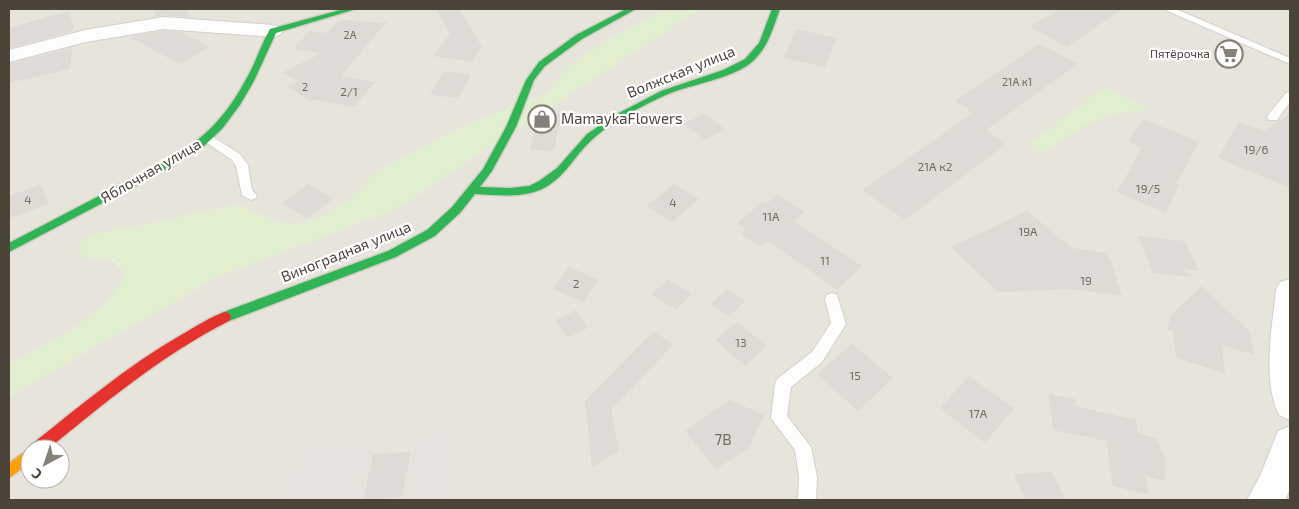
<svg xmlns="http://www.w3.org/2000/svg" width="1299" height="509" font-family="'Exo 2',sans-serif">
<rect width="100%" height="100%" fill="#f4f2ee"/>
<g fill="#e7e4dc" fill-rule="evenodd">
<polygon points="9,9 667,9 602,43 569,66 547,93 455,129 375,173 354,196 323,216 297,224 274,221 239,204 147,224 89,235 126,274 108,301 76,327 9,365"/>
<path d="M700,9h590v491h-1281v-104l208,-119 179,-68zM30,449h30v30h-30z"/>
</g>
<g fill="#e1eecf">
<polygon points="667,9 700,9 396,209 217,277 9,396 9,365 76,327 108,301 126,274 113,259 86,259 77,248 89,235 147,224 239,204 274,221 297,224 323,216 354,196 375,173 455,129 547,93 569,66 602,43"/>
<path d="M1104,87l49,23c-22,1 -48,4 -67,15 -16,9 -30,20 -45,30l-8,-5 -4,-6z"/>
</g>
<g fill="#e6e3df">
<polygon points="457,432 448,500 404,500 415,434"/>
<polygon points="373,442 361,500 281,500 297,445"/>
</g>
<g fill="#dedbd6">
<polygon points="154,9 187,9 188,17 164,15 154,17"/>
<polygon points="436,9 459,9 482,47 471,62 433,56 450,34"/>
<polygon points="1059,9 1122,9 1067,47 1030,27"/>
<polygon points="68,11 74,26 73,31 9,48 9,28"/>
<polygon points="343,20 382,23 388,20 341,76 375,82 354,107 315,100 311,102 288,87 298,82 283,72 322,53 293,49 310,31 327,33 338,21"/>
<polygon points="796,29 837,38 825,67 784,58"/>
<polygon points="164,31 181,32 210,47 179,64 130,37"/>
<polygon points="1039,44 1078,64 986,130 1006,144 905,220 862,190 973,113 967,110 969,109 955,101"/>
<polygon points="72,48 70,69 9,83 9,64"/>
<polygon points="444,71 471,75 458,98 430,95"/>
<polygon points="539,112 562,113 554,151 530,150"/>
<polygon points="704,113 725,129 705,140 684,124"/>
<polygon points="1290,114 1290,188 1218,158 1239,122 1264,131"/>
<polygon points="1143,119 1199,142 1176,184 1179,185 1166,213 1117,192 1142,148 1128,142"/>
<polygon points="41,184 48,204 12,218 9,207 9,196"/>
<polygon points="308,184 333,199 307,218 282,203"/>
<polygon points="674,184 699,199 672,222 647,206"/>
<polygon points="777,195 805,212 794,221 862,266 837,290 768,241 761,247 741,234 746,229 737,223 762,202 766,204"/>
<polygon points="1027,211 1072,248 1108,253 1122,296 1072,289 998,292 951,247"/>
<polygon points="1138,236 1185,241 1199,271 1184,269 1192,277 1153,273"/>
<polygon points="569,267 599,280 583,302 552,289"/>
<polygon points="668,279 692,294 676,310 652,294"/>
<polygon points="1202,286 1250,332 1254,355 1222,345 1225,373 1176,358 1173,331 1167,330 1171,315"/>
<polygon points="727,289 745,301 729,317 711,304"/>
<polygon points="576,310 588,328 567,338 556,320"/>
<polygon points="737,322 767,346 745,366 715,340"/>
<polygon points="654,331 673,345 611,410 619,450 592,468 585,401"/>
<polygon points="852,344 893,378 858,411 817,374"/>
<polygon points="969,376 1014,408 985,443 940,408"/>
<polygon points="1048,393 1075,399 1076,406 1136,420 1138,433 1156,438 1166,461 1165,481 1145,476 1149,495 1113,486 1106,441 1053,430"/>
<polygon points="730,400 764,415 749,448 716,469 685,431"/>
<polygon points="411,452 402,497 363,499 373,454"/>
<polygon points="1052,472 1065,500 1025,500 1014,474"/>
</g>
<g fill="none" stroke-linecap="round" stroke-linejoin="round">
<g stroke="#d2d0cb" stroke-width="2">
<g id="lane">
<polygon points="1163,9 1176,9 1290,58 1290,64"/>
<polygon points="1290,92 1290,102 1277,120 1269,120 1267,117 1269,114 1286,93"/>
<polygon points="208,134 240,154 248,165 252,190 257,195 256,198 251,200 242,195 236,166 232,160 204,141 202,138 204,135"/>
<polygon points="832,293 837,295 846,324 822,362 791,387 787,416 811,447 817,477 816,500 798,500 799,477 795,450 771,418 775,384 777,379 812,352 831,323 825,299 827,295"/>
</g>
</g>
<g stroke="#d2d0cb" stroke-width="2">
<g id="street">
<polygon points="164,17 273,25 280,27 283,31 280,35 273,37 164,29 86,42 9,62 9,50 85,30"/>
<path d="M1290,279v141l-11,-5c-17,-35 -7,-87 -3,-125l4,-8z"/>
<polygon points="1290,426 1290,489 1285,500 1247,500 1260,476 1278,431"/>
</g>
</g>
<g stroke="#d3cfc5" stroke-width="3">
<g id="fast">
<path d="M344,9h12l-80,24 -22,48 -14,24 -18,24 -18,17 -44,27 -151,79v-9l155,-81c45,-25 65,-49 88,-94 6,-13 11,-27 18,-39z"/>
<path d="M626,9h10l-54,30 -37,27 -11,14 -18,47 -24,44 -12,16 30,1 19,-2 10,-5 18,-13 30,-34 30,-20 44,-23 62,-21 22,-11 14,-16 13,-34h8c-7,19 -12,39 -28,53 -20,17 -61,22 -86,33 -24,11 -52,25 -72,43 -18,15 -27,37 -48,49 -21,12 -48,8 -71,7l-15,19 -25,23 -39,21 -167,64 -4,1 -4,-1 -2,-4 2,-4 167,-62 39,-21 25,-23 31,-38 23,-42 20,-47 13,-18 37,-27z"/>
</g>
</g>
<g stroke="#d3cfc5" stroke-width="3">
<polygon id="slow" points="30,448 32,449 30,449 30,463 9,478 9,463"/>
</g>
<g stroke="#d3cfc5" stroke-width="3">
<path id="jam" d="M225,312l4,1 2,4 -2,4c-67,34 -123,81 -181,128h-18l2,-5c48,-38 95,-78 149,-109 14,-8 29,-18 44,-23z"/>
</g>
<use href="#lane" fill="#fdfdfc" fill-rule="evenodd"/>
<use href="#street" fill="#fdfdfc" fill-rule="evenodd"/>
<use href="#fast" fill="#30b455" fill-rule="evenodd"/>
<use href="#slow" fill="#ff9f0a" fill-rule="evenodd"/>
<use href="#jam" fill="#e5322d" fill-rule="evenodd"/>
</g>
<defs>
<g id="supermarket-ring" transform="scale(1.4375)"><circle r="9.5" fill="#fff" stroke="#868178" stroke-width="1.5"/><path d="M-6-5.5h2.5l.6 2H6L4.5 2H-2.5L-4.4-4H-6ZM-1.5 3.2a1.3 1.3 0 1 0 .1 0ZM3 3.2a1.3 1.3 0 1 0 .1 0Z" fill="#868178"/></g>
<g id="shop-ring" transform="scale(1.4375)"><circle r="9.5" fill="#fff" stroke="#868178" stroke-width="1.5"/><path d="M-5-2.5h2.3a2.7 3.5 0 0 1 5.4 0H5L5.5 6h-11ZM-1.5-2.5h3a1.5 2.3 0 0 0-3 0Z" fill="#868178"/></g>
</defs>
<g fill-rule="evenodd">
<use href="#supermarket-ring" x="1229" y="54"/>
<use href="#shop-ring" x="542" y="119"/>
</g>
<g text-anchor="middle" stroke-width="4.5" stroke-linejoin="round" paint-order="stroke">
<g font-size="11" fill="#706a61">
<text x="350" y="39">2А</text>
<text x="1017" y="86">21А к1</text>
<text x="305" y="91">2</text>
</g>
<g font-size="12" fill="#4b4439" stroke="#fff" text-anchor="end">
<text x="1210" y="58">Пятёрочка</text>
</g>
<g font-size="12" fill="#706a61">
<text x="349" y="96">2/1</text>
<text x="1256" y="154">19/6</text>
<text x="935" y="171">21А к2</text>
<text x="1148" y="193">19/5</text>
<text x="28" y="204">4</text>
<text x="673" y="207">4</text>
<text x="771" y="221">11А</text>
<text x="1028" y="236">19А</text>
<text x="825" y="265">11</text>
<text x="1086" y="285">19</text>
<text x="576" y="288">2</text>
<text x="741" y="347">13</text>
<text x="855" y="380">15</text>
<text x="978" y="418">17А</text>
</g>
<g font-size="15" fill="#4b4439" stroke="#fff">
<text transform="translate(681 72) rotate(-22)" y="5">Волжская улица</text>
<text transform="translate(151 171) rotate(-30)" y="5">Яблочная улица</text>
<text transform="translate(346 252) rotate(-22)" y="5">Виноградная улица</text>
</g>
<g font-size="15" fill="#4b4439" stroke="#fff" text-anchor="start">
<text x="561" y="124">MamaykaFlowers</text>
</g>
<g font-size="15" fill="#706a61">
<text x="723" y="445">7В</text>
</g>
</g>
<rect width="1299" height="509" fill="none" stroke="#4b4439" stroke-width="20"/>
<g transform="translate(45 464) rotate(220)"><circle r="24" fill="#ffffff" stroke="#b7b4b0"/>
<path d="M0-4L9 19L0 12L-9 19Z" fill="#868178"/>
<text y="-8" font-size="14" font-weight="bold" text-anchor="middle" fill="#4b4439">С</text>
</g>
</svg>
